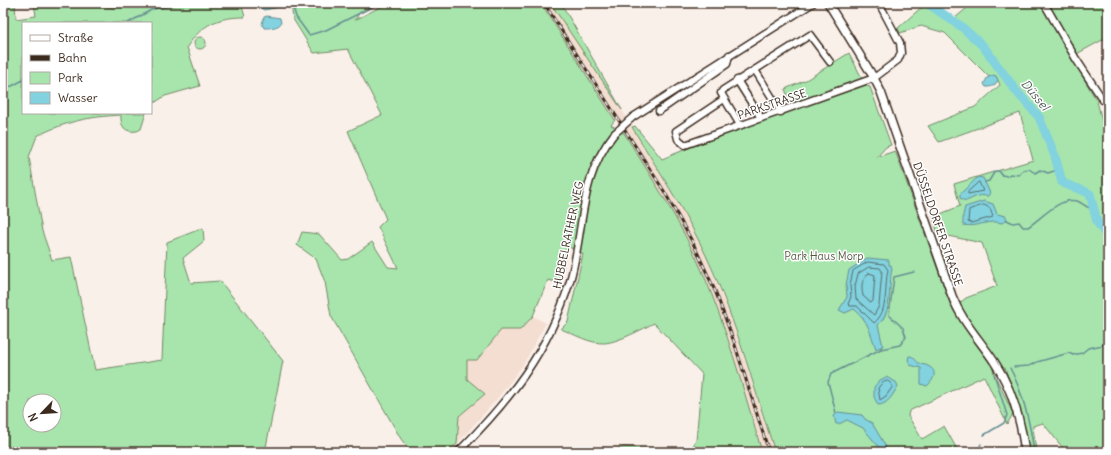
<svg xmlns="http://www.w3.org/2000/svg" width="1111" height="455" font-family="Delius,sans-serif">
<rect width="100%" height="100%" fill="#faf0ea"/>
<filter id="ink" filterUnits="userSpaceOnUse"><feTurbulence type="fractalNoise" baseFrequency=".025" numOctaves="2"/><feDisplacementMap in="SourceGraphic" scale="8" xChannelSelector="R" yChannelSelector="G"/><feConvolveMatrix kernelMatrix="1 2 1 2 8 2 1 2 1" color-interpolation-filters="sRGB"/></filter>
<g filter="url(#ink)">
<g fill="#f4ded1">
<polygon points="541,3 551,3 622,110 684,213 700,243 729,312 775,452 762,452 729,342 703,273 674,216 624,133"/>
<polygon points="533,316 546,323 523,365 497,399 457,444 459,416 485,394 467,379 466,360 477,360 501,330 520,330"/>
</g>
<g fill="#a7e5ac" stroke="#718865" fill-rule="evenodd">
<path d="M3,3h12l1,16 20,-3 -2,-13h57l22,5 25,-5h103l4,14c-27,0 -43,7 -58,30l13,39 -35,10 -14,9v-82h-128v90h123l-5,16 -4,2c-12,2 -17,-5 -16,-16 -33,2 -54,6 -84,21l-8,21 13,74 10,29 19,-3 24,113 67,-10 5,-118 36,-14 1,13 -21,17 8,25 29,-2 63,80 -18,91h-262zM30,401h24v24h-24z"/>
<path d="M291,3h86l-17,9 -5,8 33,-17h153l74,117 -4,5 13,8c28,45 58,91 79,140 25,58 41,119 59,179h-73l7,-11 6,-67 -48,-51c-11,6 -36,19 -49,20 -15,1 -31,-9 -44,-14l7,-7 15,-68 -16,-8 -7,37 -12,-3 -15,36 -13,14h-19l-24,30h-10v19l18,15 -26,22 -2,28 -9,8h-37l-10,-13 -70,-123 -6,-34 -9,-23 -19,-14 5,-13 17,2 23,26 6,-1 24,-17 16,25 10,1 -20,-41 8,-8 -38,-88 34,-16 -34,-66 -34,4 -21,-34z"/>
<polygon points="551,3 561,3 622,110 553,7"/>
<path d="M922,3h10l23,15 18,-15h80c17,7 37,0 55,0v34l-37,20 26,44 6,24 5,-7v334h-42l-23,-29 -10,3 3,26h-8l-3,-24 -20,-60 -12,3 20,43 -6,10 -23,-48 -75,35 -1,5 14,23 22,-13 14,25 -2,1h-181c-23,-70 -42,-143 -75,-209 -20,-40 -45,-78 -68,-116l3,-1 27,33 56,-23 110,-38 -1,-5 -36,12 -6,-16 21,-9 43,-27 17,33 4,1 21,58 -5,2 -9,10 18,-6 2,5 55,153 14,-11 31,-12 -15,-43 -44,-9 -5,-17 27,-11 -6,-22 79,-24 -13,-47 -81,29 -11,-16 47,-19 25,-22 -4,-9 -7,1 -44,-44 -24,-7 -21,7 -2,-5 26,-23z"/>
<circle cx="200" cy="43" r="6"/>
<polygon points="624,447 682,451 687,452 609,452"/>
</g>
<g fill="#82d2df" stroke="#668f92">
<polygon points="262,3 286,3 286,7 280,7 264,10 261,8"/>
<path d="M267,16l13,2 1,5c-3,5 -12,5 -17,5l-2,-4 2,-7z"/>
<path d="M993,75l3,1 2,4c-3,6 -6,7 -12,7l-2,-3 3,-6z"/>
<path d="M978,177l5,1 7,15 -2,3c-3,0 -7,-1 -10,0 -8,2 -11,8 -18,2v-4z"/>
<path d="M984,201l9,3 4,10 9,2 1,4 -5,3c-14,-4 -25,5 -39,2v-10l2,-8z"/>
<path d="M867,258l22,2v5h2l1,4c-4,17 1,43 -14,56l5,21 -7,3c-6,-16 -7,-28 -22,-40l-9,4 -6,-3 8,-13 -1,-12 3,-15z"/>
<path d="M909,356c6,0 5,4 10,7 2,2 6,1 9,3 11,5 5,15 -1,20l-6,-2v-16l-11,-3 -2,-6z"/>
<path d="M886,377l10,5 2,4c-5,8 -10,19 -20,19l-4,-8v-10l6,-7z"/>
<polygon points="838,412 862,415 865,419 872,423 889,452 883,452 863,428 847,420 839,424 836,424 834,416"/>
</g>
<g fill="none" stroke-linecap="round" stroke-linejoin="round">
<g stroke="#576d6b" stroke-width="1">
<polygon points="979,182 983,191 968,194 968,192"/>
<polygon points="984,205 990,208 993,217 971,223 968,222 969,210"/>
<path d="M868,262l16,2 4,6c-4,17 1,41 -14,53l-17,-17h-7l-2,-2 3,-7 -1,-12 3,-14z"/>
<polygon points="869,267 880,268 882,271 879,306 874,315 856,299 855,286 858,274"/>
<path d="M869,273l6,2 -2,26 -2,2 -8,-7c-2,-10 -2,-16 6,-23z"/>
<polygon points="888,381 893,386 886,396 880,400 878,388 882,383"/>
</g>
<g stroke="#668f92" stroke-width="1.5">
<polyline points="292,3 296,17 309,35 326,30 380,3"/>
<polyline points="128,23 153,9 185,3"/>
<polyline points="3,88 12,86 23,80"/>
<polyline points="985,182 989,181 995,171 999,171 1002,175 1007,176 1010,174 1019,175 1023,170 1029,169 1035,173 1040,170 1048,173 1060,169"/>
<path d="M1007,220l6,3 6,-1 4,5h5c14,-9 31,-30 49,-26 6,2 10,8 17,8"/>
<polyline points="881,349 900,345 906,337 903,328 889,315 894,277 914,272"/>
<polyline points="1014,367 1029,366 1037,362 1069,353 1073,355 1082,353 1088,348 1108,344"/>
<path d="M1010,368c14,27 20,54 24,84"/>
<polyline points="836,413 828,382 831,374 881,349 881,347"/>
<polyline points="984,435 1004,423 1007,415 994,374"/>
<polyline points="977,452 981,444"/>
</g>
<path stroke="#82d2df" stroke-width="9" d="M927,3l35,24 21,19 34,46 22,25 16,39 7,26c9,6 19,6 28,12l7,28 11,15"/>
<g stroke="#3b2a1e" stroke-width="9">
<g id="minor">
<polyline points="1044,3 1076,59 1103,100"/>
<polyline points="755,70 781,112"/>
<polyline points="737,80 761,118"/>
<polyline points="724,99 676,131 678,139 685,145 874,78 898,60 901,53 900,43 879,3"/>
<polyline points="659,111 727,64 729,55"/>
<polyline points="633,117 813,3"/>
<polyline points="740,125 721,93 723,90 810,35 830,62"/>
<path d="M458,452c51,-51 91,-101 112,-171 15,-52 8,-102 44,-147"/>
</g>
</g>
<g stroke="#3b2a1e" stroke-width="10">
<path id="major" d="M828,3l46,75 7,14 71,204c10,26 28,44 43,67 17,26 26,58 30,89"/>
</g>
<use href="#minor" stroke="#fff" stroke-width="6"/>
<use href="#major" stroke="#fff" stroke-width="7"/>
<g stroke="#3b2a1e" stroke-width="3">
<polyline id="rail" points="544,3 664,191 693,243 716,293 734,342 769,452"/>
</g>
<use href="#rail" stroke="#fff" stroke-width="1.5" stroke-dasharray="4.5" stroke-linecap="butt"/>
<g stroke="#3b2a1e" stroke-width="9" stroke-linecap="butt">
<polyline id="minor-bridge" points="614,134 633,117"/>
</g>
<use href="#minor-bridge" stroke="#fff" stroke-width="6"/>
</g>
</g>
<g text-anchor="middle" stroke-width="3" stroke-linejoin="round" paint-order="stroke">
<g font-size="11" fill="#3b2a1e" stroke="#fff">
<text transform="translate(772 104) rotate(-19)" y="4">PARKSTRASSE</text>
<text transform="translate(938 224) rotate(71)" y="4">DÜSSELDORFER STRASSE</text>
<text transform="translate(568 235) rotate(-78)" y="4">HUBBELRATHER WEG</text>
</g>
<g font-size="11" fill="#565942" stroke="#fff">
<text x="824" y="260">Park Haus Morp</text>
</g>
<g font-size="12" font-style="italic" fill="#505c58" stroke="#fff">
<text transform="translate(1035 95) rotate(50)" y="4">Düssel</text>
</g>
</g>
<rect width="1111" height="455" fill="none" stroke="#fff" stroke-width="16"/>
<rect x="8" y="8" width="1095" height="439" fill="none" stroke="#3b2a1e" stroke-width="1.5" filter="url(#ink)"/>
<rect x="22" y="22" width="130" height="92" fill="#ffffff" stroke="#b1aaa5"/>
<rect x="30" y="35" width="20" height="6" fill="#ffffff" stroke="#b1aaa5"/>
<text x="58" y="42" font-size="12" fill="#3b2a1e">Straße</text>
<rect x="30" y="55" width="20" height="6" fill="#3b2a1e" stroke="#b1aaa5"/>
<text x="58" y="62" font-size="12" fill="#3b2a1e">Bahn</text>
<rect x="30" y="72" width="20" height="12" fill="#a7e5ac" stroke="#b1aaa5"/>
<text x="58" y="82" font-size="12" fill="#3b2a1e">Park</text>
<rect x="30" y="92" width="20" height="12" fill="#82d2df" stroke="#b1aaa5"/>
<text x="58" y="102" font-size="12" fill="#3b2a1e">Wasser</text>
<g transform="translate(42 413) rotate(245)"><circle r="19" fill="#ffffff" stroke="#b1aaa5"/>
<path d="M0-3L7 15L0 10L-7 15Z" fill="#3b2a1e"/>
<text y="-6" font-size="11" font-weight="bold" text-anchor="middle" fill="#3b2a1e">N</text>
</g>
</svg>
